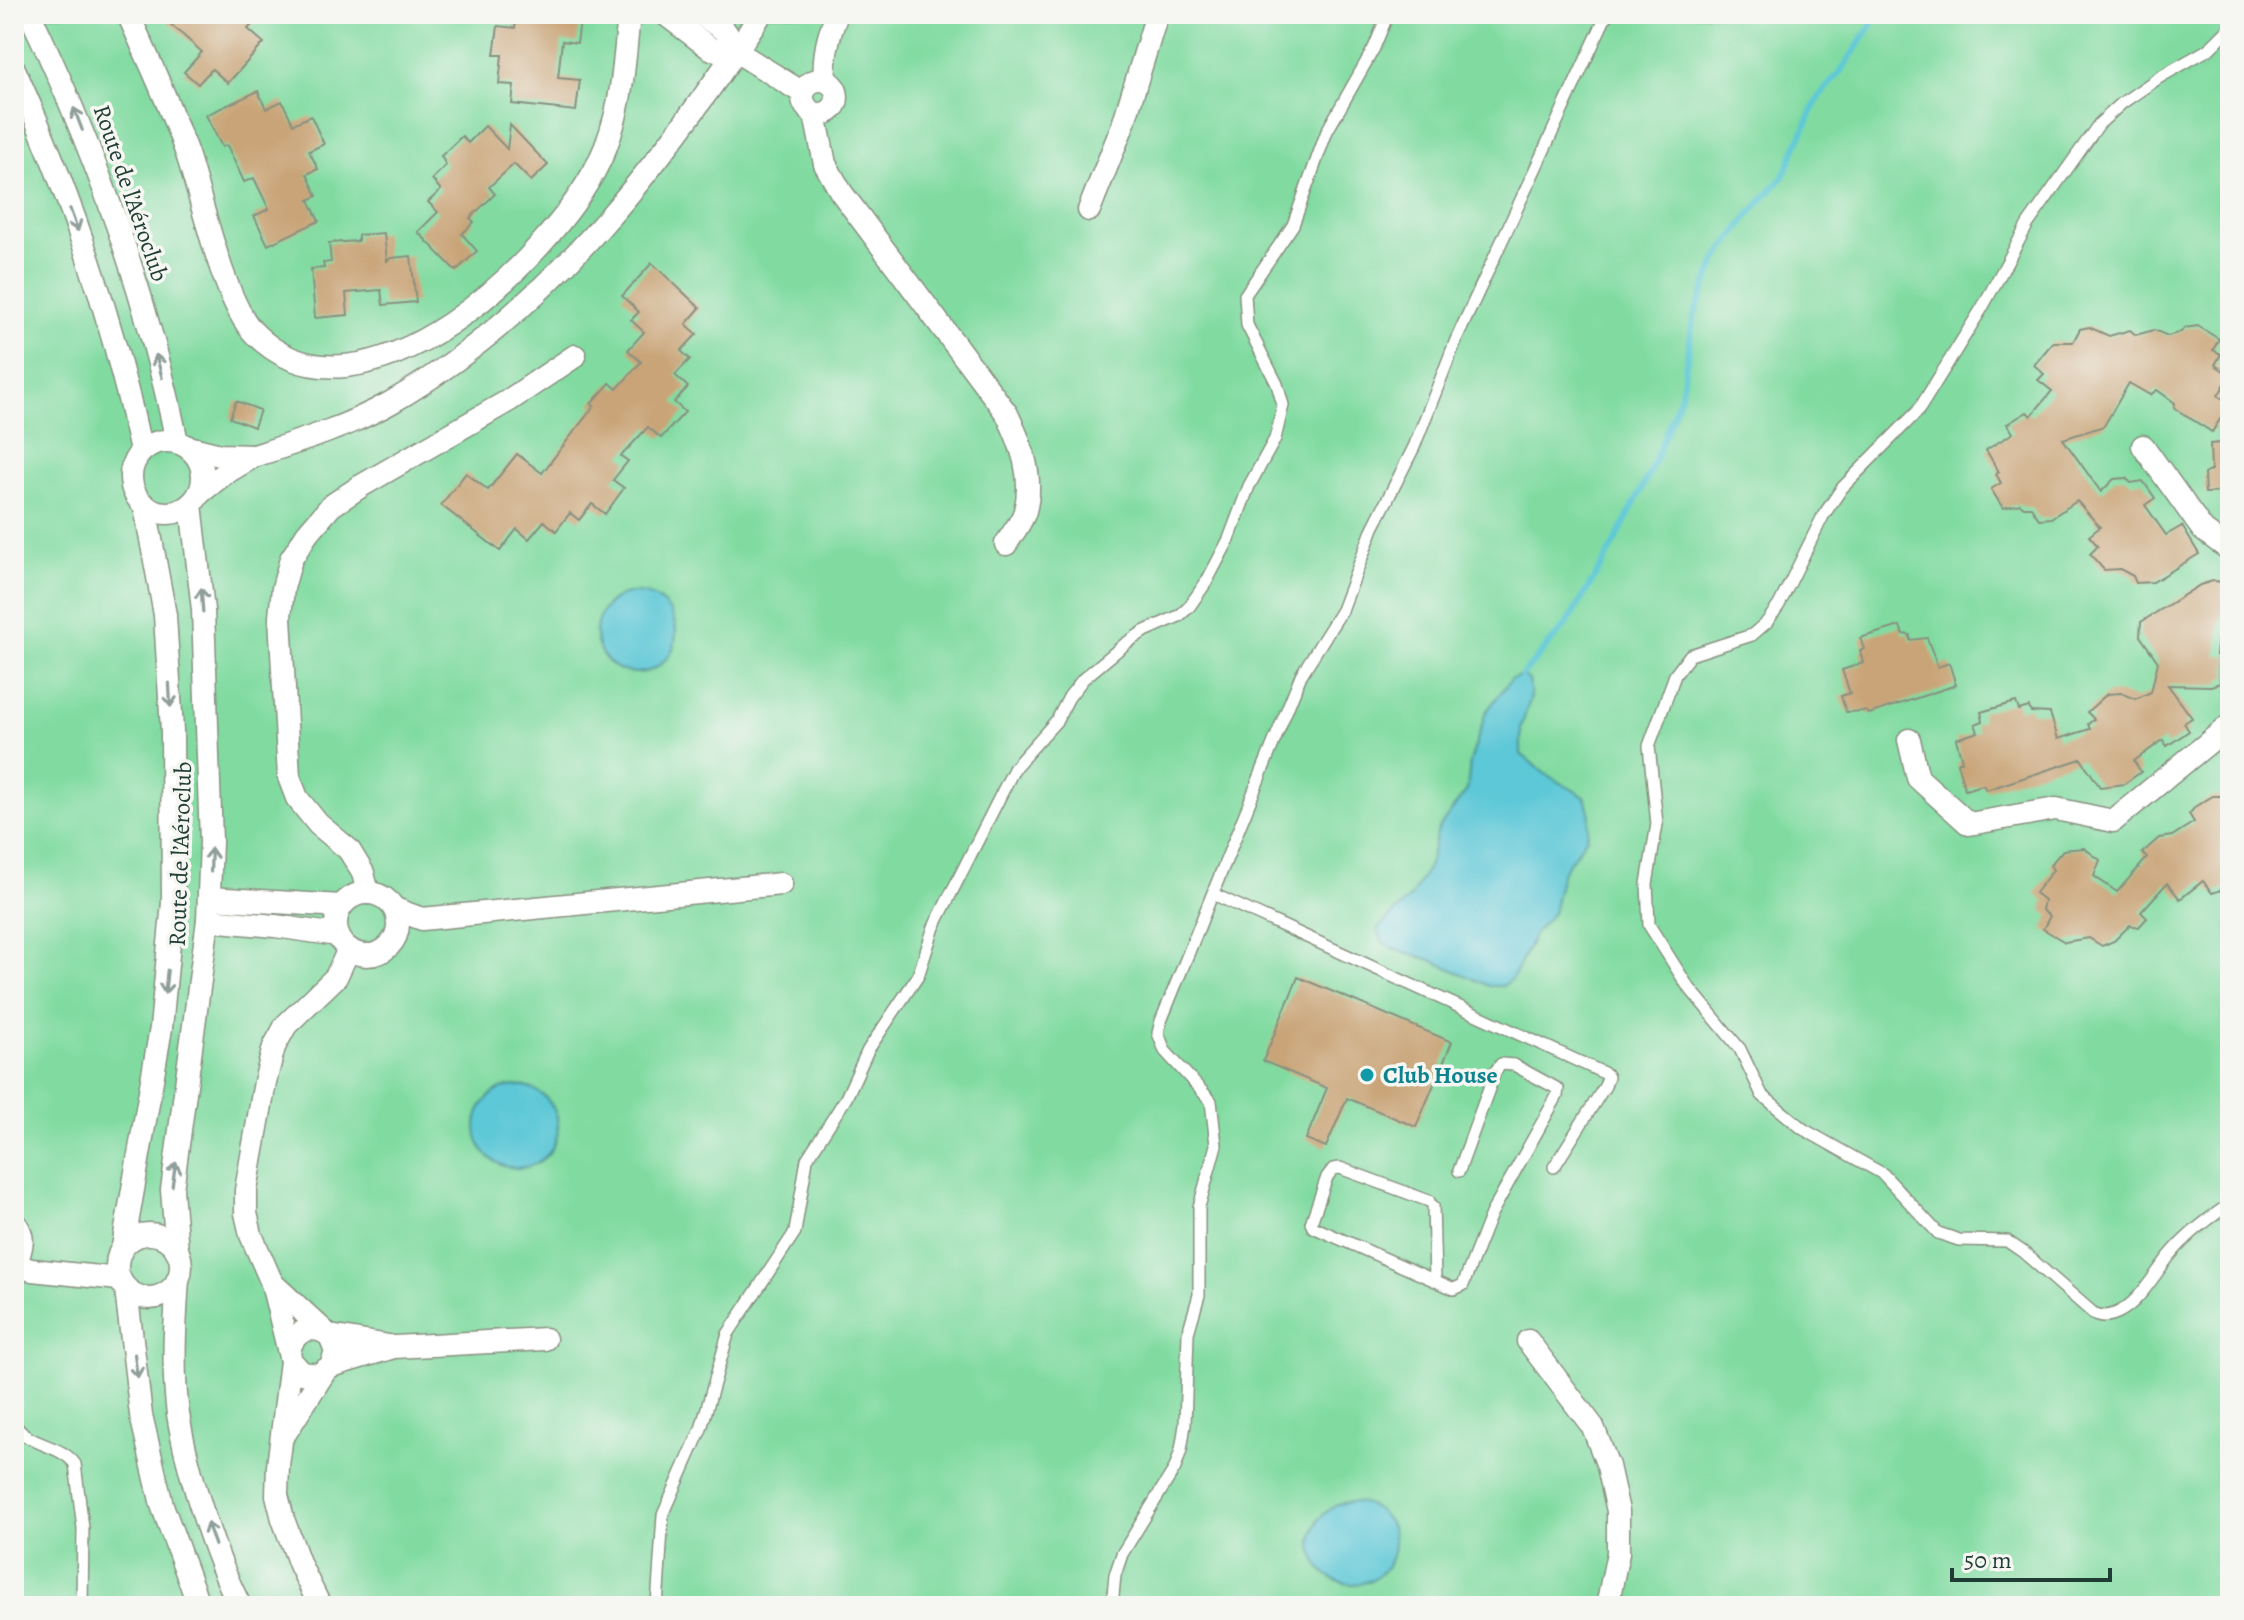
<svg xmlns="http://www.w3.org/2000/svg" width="2244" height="1620" font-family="Alegreya,serif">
<rect width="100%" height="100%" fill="#f6f6f2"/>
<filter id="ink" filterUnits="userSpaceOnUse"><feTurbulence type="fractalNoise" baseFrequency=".0125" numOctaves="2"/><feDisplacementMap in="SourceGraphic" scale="16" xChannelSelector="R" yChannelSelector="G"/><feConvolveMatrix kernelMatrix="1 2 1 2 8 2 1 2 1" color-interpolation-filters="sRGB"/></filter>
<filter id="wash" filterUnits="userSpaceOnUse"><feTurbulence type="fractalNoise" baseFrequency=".006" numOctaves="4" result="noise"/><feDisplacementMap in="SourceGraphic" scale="32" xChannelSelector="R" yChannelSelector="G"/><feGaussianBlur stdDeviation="1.8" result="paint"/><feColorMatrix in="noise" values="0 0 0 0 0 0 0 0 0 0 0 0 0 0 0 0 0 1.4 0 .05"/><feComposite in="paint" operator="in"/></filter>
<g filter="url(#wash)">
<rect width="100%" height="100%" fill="#f1e5cd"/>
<rect fill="#81dba1" stroke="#508c6a" stroke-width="2" x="14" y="14" width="2216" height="1592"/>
<g fill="#5dc8d7" stroke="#3e8286" stroke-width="2">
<circle cx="636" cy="633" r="40"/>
<polygon points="1522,675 1529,680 1531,697 1521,727 1521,754 1544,773 1585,797 1590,816 1587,837 1562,873 1553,913 1536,931 1513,978 1503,986 1489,986 1431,960 1392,948 1381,940 1377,929 1411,897 1429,865 1438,829 1467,790 1470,762 1486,712 1511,679"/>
<circle cx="517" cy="1127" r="41"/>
<circle cx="1353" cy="1543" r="41"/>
</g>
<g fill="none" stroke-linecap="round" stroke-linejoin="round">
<polyline stroke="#5dc8d7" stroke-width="6" points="1522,675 1567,624 1613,546 1649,474 1681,395 1694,315 1716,261 1751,212 1783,177 1818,98 1843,68 1879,14"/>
</g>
<g id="blocks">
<g fill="#c9a478">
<polygon points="159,14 262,14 248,29 264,43 228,83 212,69 198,84 184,72 202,52"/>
<polygon points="517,14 581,14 577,43 562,41 558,78 580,80 576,111 512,104 514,85 499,84 502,55 494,55 498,26 515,28"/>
<polygon points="258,91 266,109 282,101 293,124 311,116 324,144 309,151 318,169 307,174 317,196 309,200 319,221 268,245 254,216 269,209 254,178 244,182 227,145 222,147 206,115"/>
<polygon points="510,125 548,165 531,181 514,164 489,187 495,194 470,218 474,222 462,234 477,251 456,271 418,232 438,212 428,202 441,190 432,179 446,165 441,156 462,136 468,143 485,126 507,149"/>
<polygon points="384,233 387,261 391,258 411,256 416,302 383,305 381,290 346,293 348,315 315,318 311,269 324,268 323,263 331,262 329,243 358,241 358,235"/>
<polygon points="652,263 700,308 686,324 697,334 681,351 690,359 675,375 688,387 674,402 685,412 661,438 648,427 621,456 628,461 613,480 624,488 605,514 592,504 579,520 570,513 556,531 544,521 529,539 517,529 500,551 441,505 466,473 488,490 517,454 542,473 594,406 591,404 610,383 617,389 641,362 628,350 644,332 631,320 639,312 622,296"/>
<polygon points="2198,326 2219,339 2213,350 2221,354 2215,365 2230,375 2218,396 2230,403 2212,432 2174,408 2175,403 2157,390 2150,395 2129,383 2104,426 2063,439 2101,492 2114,479 2126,478 2131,483 2143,481 2155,498 2145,505 2166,535 2182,526 2199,554 2153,582 2136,583 2133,576 2120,569 2104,570 2090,554 2098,546 2089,536 2100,527 2077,501 2051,518 2039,519 2031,507 2024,507 2020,504 2003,508 1991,489 2001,483 1996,474 1999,472 1986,450 2013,433 2007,424 2027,412 2031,416 2052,391 2038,380 2044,374 2034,365 2053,342 2073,342 2080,329 2089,327 2109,336 2130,330 2136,335 2154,330 2168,336 2181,332 2184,328"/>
<polygon points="236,401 260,410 254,427 230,418"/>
<polygon points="2230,442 2230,492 2205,493 2204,474 2211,470 2210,444"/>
<polygon points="2213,581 2223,582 2222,593 2230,594 2230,618 2221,617 2216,655 2228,657 2226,678 2221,678 2220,683 2211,686 2168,685 2192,718 2184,723 2189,731 2167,746 2163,740 2134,761 2141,772 2124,784 2100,787 2081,759 1986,790 1983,785 1965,790 1957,763 1962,761 1956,739 1978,732 1975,724 1983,721 1981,712 2016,702 2019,710 2029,707 2031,712 2050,713 2058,739 2090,729 2088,724 2094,719 2087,712 2107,694 2121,693 2136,699 2151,692 2158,662 2140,636 2141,622 2200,585"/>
<polygon points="1900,626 1903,634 1910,635 1910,640 1927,638 1938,667 1949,663 1956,685 1869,714 1866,711 1846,712 1841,696 1850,693 1842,670 1863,663 1860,651 1864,649 1860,638"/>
<polygon points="2213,796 2230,796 2230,887 2212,893 2203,881 2180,899 2167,883 2141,912 2147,918 2139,927 2130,925 2114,941 2102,946 2089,938 2065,942 2043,929 2050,916 2042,910 2044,900 2035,893 2053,870 2050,865 2063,850 2084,848 2100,860 2094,876 2117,892 2147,858 2142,853 2159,838 2172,836 2194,822 2189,814 2196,806"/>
<polygon points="1298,977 1452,1042 1416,1127 1347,1098 1326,1147 1306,1139 1327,1088 1263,1061"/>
</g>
</g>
</g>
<g filter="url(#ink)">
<use href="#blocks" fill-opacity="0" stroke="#889180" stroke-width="2"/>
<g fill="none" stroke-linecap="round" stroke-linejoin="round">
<g stroke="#889180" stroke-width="14">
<g id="lane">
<path d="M2230,28l-21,21 -49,28 -38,26 -23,21 -71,100 -46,84 -64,103 -76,77 -19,28 -44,89 -12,17 -15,13 -62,20 -15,20 -26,71 8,78 -10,60 2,41 38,60 53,64 22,46 41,34 80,45 55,59 21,7 48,1 16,11 70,61c9,4 15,4 24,0 20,-9 34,-33 47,-50 17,-24 42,-43 66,-59"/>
<polyline points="1213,894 1606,1074 1608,1077 1605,1086 1554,1167"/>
<polyline points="1429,1201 1340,1168 1333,1169 1327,1177 1311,1223 1313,1227 1454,1289 1463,1285 1491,1214 1557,1096 1558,1089 1514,1065 1501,1064 1495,1072 1459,1171"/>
<polyline points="1433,1206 1435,1280"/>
<path d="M14,1214c24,23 10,42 0,69"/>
<path d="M14,1422c10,24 46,21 61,42l8,64 -1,78"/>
<polyline points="657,1606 663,1515 701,1429 728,1334 795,1232 807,1159 846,1098 868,1050 918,976 934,927 1015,767 1057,720 1069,697 1083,679 1125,644 1143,632 1179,616 1189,607 1207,581 1229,539 1249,486 1275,439 1283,405 1277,384 1247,325 1245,295 1293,225 1327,131 1374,48 1388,14"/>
<polyline points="1112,1606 1115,1575 1122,1554 1175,1468 1181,1450 1185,1425 1188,1333 1199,1295 1199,1207 1216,1145 1211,1101 1165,1051 1158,1033 1161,1021 1301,675 1342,610 1373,528 1414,447 1456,340 1607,14"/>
</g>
</g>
<g stroke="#889180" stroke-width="25">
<g id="street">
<path d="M30,14c65,137 117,279 147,428"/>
<path d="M128,14c21,46 42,92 59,140 15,45 37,150 68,180 107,107 297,-76 344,-172 23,-46 25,-98 30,-148"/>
<polyline points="665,14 711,49 742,55"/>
<polyline points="701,14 725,31 742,55 803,93"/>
<path d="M14,69c55,122 99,251 127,382"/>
<circle cx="820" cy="97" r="17"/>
<path d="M825,80c-2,-24 3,-44 12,-66"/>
<path d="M815,114l10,50 16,28 166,222c15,31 27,63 18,97 -3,11 -13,23 -19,33"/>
<polyline points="1089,210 1123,125 1157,14"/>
<circle cx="167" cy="477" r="36"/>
<polyline points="2143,446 2203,530 2230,550"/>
<polyline points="188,447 220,455 254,456 224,474 200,493"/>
<path d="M254,456c47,-15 93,-29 136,-53 159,-92 271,-239 371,-389"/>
<polyline points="1909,740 1918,778 1969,824 2056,809 2113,821 2230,725"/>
<circle cx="367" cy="924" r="31"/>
<polyline points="368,893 363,873 349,850 318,824 297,798 289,777 280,617 283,588 291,559 307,534 331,506 361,486 508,401 575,356"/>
<polyline points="210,898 341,906"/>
<polyline points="395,909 422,919 781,884"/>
<polyline points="208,920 275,926 338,935"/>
<circle cx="149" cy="1266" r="32"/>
<polyline points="123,1247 161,1028 173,902 172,731 165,615 145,507"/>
<polyline points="177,1251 172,1190 208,920 211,842 203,610 191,504"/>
<polyline points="14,1265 32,1270 119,1279"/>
<path d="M178,1279c-3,45 -6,90 0,135 9,56 36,142 62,192"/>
<polyline points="272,1283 324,1331"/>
<polyline points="126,1289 141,1415 162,1505 199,1606"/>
<polyline points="330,1336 389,1346"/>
<polyline points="1528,1341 1593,1427 1608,1466 1618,1511 1618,1553 1607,1606"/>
<path d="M289,1353c3,-22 23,-31 41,-17l6,15 -5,15 -13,9 -16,-2 -11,-12 -19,-78 -21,-48 -5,-22v-23l19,-108 9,-35 12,-22 50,-48 13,-28"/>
<polyline points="291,1361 278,1466 277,1495 283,1519 300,1565 320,1606"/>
<polyline points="331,1366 394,1347 545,1339"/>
<polyline points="286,1432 325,1371"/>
</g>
</g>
<use href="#lane" stroke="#fff" stroke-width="11"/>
<use href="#street" stroke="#fff" stroke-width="22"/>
</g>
<defs><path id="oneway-shaft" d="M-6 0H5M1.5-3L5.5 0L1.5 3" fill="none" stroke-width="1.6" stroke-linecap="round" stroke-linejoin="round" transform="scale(2)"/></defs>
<g stroke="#8f9e9a">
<use href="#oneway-shaft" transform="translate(78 119) rotate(-111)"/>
<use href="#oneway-shaft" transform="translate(74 220) rotate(70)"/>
<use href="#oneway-shaft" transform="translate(159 366) rotate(-105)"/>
<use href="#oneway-shaft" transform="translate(202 600) rotate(-94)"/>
<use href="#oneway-shaft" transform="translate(170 695) rotate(87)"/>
<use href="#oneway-shaft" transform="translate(211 860) rotate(-88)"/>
<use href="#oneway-shaft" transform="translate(166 982) rotate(96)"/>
<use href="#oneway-shaft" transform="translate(174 1174) rotate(-81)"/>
<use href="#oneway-shaft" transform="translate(136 1366) rotate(83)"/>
<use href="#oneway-shaft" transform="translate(211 1534) rotate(-109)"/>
</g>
</g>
<circle fill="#0f9aa8" stroke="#f6f6f2" stroke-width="3" cx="1367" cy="1075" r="8"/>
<g text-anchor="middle" stroke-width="7" stroke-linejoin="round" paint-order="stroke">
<g font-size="24" fill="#1f3d34" stroke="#f6f6f2">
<text transform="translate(131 193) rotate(71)" y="8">Route de l’Aéroclub</text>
<text transform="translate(180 854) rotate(-88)" y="8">Route de l’Aéroclub</text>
</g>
<g font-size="24" font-weight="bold" fill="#0d838f" stroke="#f6f6f2" text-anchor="start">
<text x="1383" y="1083">Club House</text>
</g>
</g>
<rect width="2244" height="1620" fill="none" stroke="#f6f6f2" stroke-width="48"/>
<path d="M1952 1568v12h158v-12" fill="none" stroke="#1f3d34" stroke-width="4"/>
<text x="1964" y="1568" font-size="24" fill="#1f3d34" stroke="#f6f6f2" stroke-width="6" paint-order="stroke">50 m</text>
</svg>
